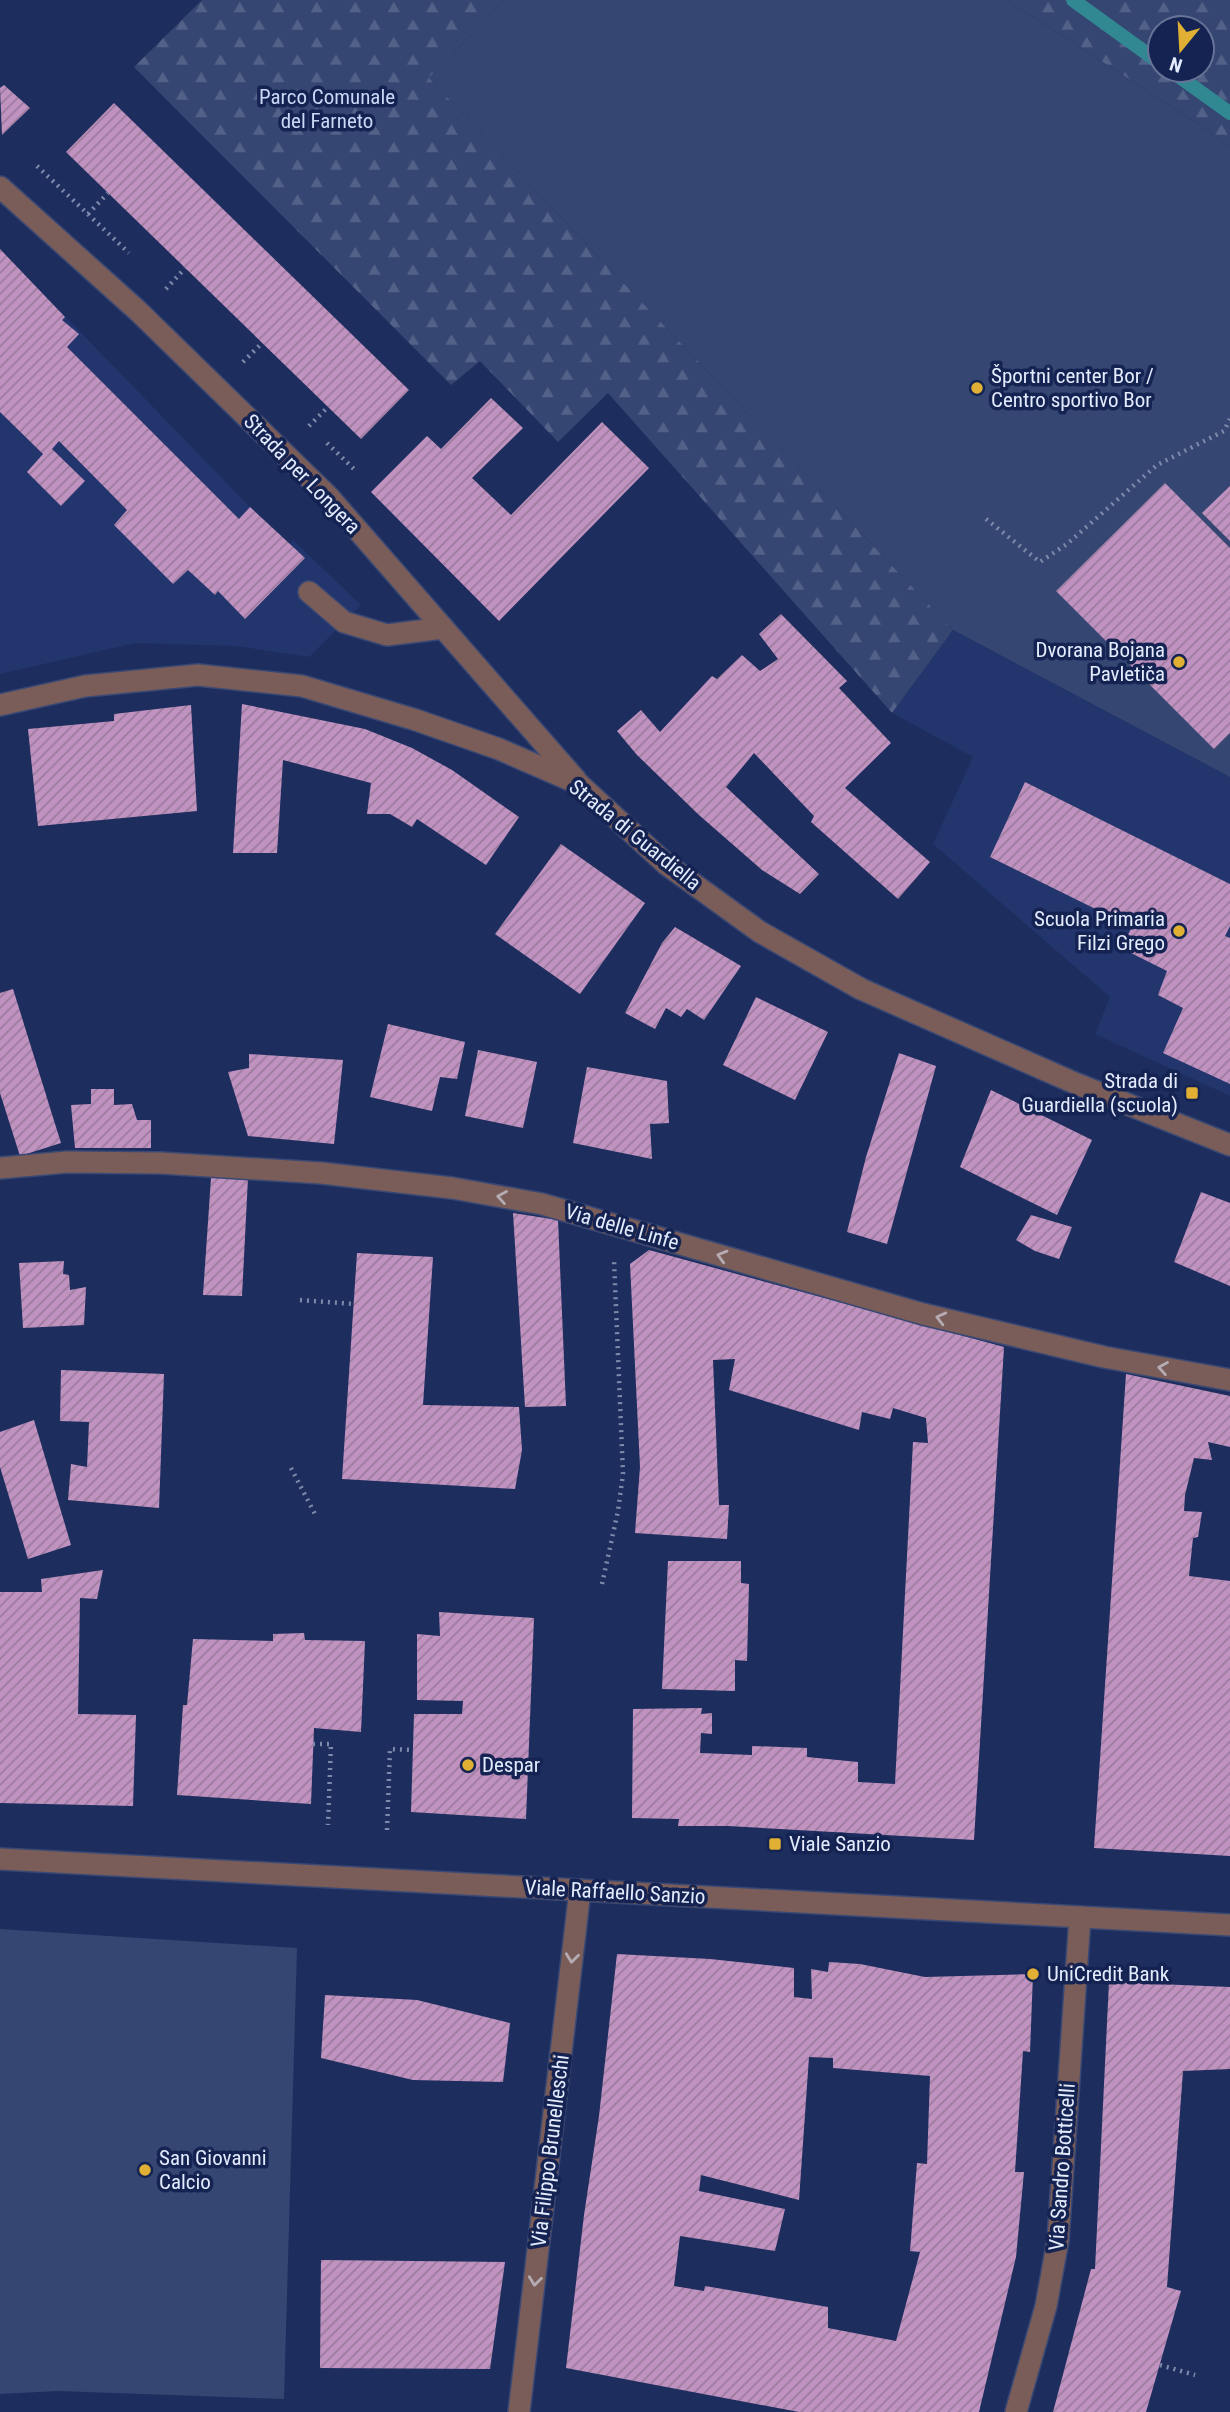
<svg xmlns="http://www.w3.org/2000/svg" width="1230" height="2412" font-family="'Roboto Condensed',sans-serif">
<defs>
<pattern id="forest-firs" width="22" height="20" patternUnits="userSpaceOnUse" patternTransform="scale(1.75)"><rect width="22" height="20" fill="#354672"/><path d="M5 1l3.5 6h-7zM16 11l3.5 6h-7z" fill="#526187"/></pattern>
<pattern id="building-hatch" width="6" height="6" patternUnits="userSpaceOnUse" patternTransform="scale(1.75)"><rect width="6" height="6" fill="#c092c0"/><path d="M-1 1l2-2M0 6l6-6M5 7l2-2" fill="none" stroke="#9b7b9d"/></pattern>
</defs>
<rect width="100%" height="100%" fill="#1d2e5e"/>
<g fill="#22356c">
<polygon points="0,249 250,507 289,544 293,540 361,605 309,657 235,646 135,643 0,674"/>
<polygon points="953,630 1230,777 1230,1096 1095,1034 1110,997 933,844 973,757 892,713"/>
</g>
<g fill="#354672">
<polygon points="505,0 1007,0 1200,125 1230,147 1230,777 953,630 429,78"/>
<polygon points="0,1929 297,1948 284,2399 58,2391 0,2394"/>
</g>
<g fill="url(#forest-firs)" fill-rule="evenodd">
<polygon points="202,0 505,0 429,78 953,630 892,713 608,393 558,442 480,361 451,385 134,67"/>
<path d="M1007,0h223v147l-30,-22zM1202,28v42h-42v-42z"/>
</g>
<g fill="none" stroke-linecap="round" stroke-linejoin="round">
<g stroke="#318792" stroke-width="14">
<polyline points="1073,0 1160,63"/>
<polyline points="1170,70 1230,113"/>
</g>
</g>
<g fill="url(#building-hatch)" fill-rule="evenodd">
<polygon points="4,85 30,108 2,135 0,88"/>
<polygon points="114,103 409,390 361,439 66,152"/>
<polygon points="0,249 65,317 62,320 79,334 67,347 239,519 250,507 305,558 245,619 218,591 215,595 188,570 173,584 114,525 127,510 59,441 52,449 85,481 61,506 27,472 43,454 0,412"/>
<polygon points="491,398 523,428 472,478 511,515 602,422 649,468 499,621 371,492 427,436 441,449"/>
<polygon points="1165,483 1230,548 1230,733 1214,749 1056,591"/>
<polygon points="1230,486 1230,541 1202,513"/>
<polygon points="781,614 847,681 839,688 891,743 845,788 930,862 898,899 811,822 814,816 754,753 726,787 819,874 800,894 762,870 699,815 637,755 617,731 641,710 660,732 712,676 717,679 742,655 760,671 778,659 759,634"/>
<polygon points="242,704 365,729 412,748 452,770 519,817 486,865 417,819 412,827 390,814 367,814 371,783 283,760 277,853 233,853"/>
<polygon points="191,705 197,811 38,826 28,729 114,721 114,714"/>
<polygon points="1025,782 1230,884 1230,926 1225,936 1230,938 1230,1084 1163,1053 1183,1008 1158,995 1167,971 1121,948 1132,927 990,857"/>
<polygon points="561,844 645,903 580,994 495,934"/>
<polygon points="675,927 741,966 704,1020 687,1009 681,1017 666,1008 655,1029 625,1013 662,943"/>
<polygon points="13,989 61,1143 20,1156 0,1093 0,993"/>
<polygon points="756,997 828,1032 795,1100 723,1065"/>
<polygon points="388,1024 465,1042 457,1079 440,1077 432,1111 370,1097"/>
<polygon points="478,1050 537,1062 523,1128 465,1116"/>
<polygon points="899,1053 936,1066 887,1244 847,1232 866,1157"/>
<polygon points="249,1054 343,1060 334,1144 248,1136 228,1072 249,1068"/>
<polygon points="587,1067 667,1081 669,1123 650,1124 652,1159 573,1143"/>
<polygon points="91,1089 114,1089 114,1105 132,1104 137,1120 151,1120 151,1148 75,1148 71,1105 91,1104"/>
<polygon points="991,1090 1092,1140 1057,1215 960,1167"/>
<polygon points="211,1178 248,1178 242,1296 203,1295"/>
<polygon points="1201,1192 1230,1203 1230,1286 1174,1262"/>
<polygon points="513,1213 558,1220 566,1406 525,1407"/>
<polygon points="1031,1215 1072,1227 1059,1259 1035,1251 1016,1240"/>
<polygon points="649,1250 1004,1347 974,1840 728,1826 678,1826 679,1819 632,1818 633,1709 702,1708 701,1714 712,1713 712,1734 701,1733 700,1753 752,1755 752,1746 807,1748 807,1757 858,1762 858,1782 895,1784 913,1442 928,1443 926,1418 893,1408 890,1419 862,1412 859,1430 729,1390 735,1359 713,1360 719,1505 729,1505 727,1539 635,1533 640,1467 630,1264"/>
<polygon points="357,1253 433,1257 423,1405 519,1407 522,1450 515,1489 342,1479"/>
<polygon points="64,1261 63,1274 69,1275 70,1290 86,1287 84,1325 23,1328 19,1263"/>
<polygon points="61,1370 164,1374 159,1508 68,1500 71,1464 87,1467 89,1422 60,1421"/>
<polygon points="1126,1374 1230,1396 1230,1447 1208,1442 1212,1460 1194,1458 1185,1495 1184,1511 1202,1512 1198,1537 1193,1538 1189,1576 1230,1581 1230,1856 1094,1848"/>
<polygon points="34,1420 71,1545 28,1559 0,1467 0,1432"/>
<polygon points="668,1561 741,1561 741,1583 749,1584 747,1661 735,1660 735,1691 662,1689"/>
<polygon points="103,1570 97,1599 80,1598 78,1714 136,1715 133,1806 0,1803 0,1592 42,1592 41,1579"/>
<polygon points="439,1612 534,1618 526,1819 411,1812 414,1714 462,1714 463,1701 417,1700 417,1634 440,1636"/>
<polygon points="304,1633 305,1640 365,1641 361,1732 314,1728 311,1804 177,1795 183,1705 187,1705 193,1639 273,1641 273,1634"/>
<path d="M617,1954l93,5 84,9v29l18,2 -1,-30 17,3 1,-10 31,2 65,13 108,-3 -3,78 -7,-1 -8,121h9l-8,85 -37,155h-180l-233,-44 18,-153 15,-99zM809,2057l24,1v10l97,8 -3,88 -10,-1 -7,88 10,1 -24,89 -68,-13v-21l-123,-21 -1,5 -30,-5 6,-50 95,15 10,-42 -86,-18 2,-16 98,25z"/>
<polygon points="1109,1982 1230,1987 1230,2069 1183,2071 1167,2287 1181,2291 1146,2412 1053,2412 1091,2269 1095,2269"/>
<polygon points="325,1995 417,2000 510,2023 503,2082 413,2080 321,2058"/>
<polygon points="321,2260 505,2262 490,2369 320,2368"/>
</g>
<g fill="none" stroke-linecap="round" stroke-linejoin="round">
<g stroke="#394874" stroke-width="24">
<g id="minor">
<polyline points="0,187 138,311 328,496 576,780"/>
<polyline points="309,592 344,622 387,635 443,628"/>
<polyline points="0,705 85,686 198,675 302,686 416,720 499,749 579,784 666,864 760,932 861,989 1077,1084 1230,1145"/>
<polyline points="0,1168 67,1162 161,1163 321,1173 452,1188 542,1204 923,1314 1104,1357 1230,1380"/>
<polyline points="0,1859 1230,1925"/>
<polyline points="519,2412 580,1890"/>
<polyline points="1016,2412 1046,2306 1058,2240 1080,1917"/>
</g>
</g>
<g stroke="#7e8aac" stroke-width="4.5" stroke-dasharray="2 5" stroke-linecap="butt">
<polyline points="37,166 129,253"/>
<polyline points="88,214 108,193"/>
<polyline points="166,289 185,268"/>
<polyline points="243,362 262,343"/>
<polyline points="309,426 328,407"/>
<polyline points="327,443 354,469"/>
<polyline points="986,519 1040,562 1067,544 1157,465 1224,431 1230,419"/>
<polyline points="300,1300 354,1304"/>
<polyline points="291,1468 316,1516"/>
<polyline points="602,1584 618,1511 623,1474 614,1260"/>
<polyline points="313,1744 331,1744 328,1825"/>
<polyline points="387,1830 390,1749 413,1750"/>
<polyline points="1160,2365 1195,2375"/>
</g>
<use href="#minor" stroke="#7a5c58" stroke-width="21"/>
</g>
<defs><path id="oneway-chevron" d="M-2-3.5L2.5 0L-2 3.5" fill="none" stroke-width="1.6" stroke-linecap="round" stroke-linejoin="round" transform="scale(1.75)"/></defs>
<g stroke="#b4abb3">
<use href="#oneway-chevron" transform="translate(502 1197) rotate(-170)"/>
<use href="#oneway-chevron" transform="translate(722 1256) rotate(-164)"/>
<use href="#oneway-chevron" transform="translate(941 1318) rotate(-166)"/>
<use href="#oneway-chevron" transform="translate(1163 1368) rotate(-170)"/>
<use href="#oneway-chevron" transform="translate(572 1958) rotate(97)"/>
<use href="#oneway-chevron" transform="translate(535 2281) rotate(97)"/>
</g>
<g fill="#dfb034" stroke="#142352" stroke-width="2.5">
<circle cx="977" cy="388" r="7"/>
<circle cx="1179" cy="662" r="7"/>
<circle cx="1179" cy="931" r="7"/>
<rect x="1185" y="1086" width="14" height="14" rx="3.5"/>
<circle cx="468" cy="1765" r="7"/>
<rect x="768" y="1837" width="14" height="14" rx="3.5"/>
<circle cx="1033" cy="1974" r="7"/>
<circle cx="145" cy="2170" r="7"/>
</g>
<g text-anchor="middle" stroke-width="7" stroke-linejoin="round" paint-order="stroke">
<g font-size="21" fill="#cad8f6" stroke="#142352">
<text x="327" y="104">Parco Comunale<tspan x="327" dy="24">del Farneto</tspan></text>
</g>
<g font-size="21" fill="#e3ebfd" stroke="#142352" text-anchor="start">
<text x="991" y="383">Športni center Bor /<tspan x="991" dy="24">Centro sportivo Bor</tspan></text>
<text x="1165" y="657" text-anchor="end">Dvorana Bojana<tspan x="1165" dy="24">Pavletiča</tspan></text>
<text x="1165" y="926" text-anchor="end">Scuola Primaria<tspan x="1165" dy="24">Filzi Grego</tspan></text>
<text x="1178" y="1088" text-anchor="end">Strada di<tspan x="1178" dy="24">Guardiella (scuola)</tspan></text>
<text x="482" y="1772">Despar</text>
<text x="789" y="1851">Viale Sanzio</text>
<text x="1047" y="1981">UniCredit Bank</text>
<text x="159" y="2165">San Giovanni<tspan x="159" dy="24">Calcio</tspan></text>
</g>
<g font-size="21" fill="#e3ebfd" stroke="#142352">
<text transform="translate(302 474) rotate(46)" y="7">Strada per Longera</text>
<text transform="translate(635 835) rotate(39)" y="7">Strada di Guardiella</text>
<text transform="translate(622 1227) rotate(16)" y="7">Via delle Linfe</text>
<text transform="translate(615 1892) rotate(3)" y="7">Viale Raffaello Sanzio</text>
<text transform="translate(550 2151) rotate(-83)" y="7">Via Filippo Brunelleschi</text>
<text transform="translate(1062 2167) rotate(-86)" y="7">Via Sandro Botticelli</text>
</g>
</g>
<g transform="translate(1181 49) rotate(198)"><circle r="33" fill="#142352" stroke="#677396" stroke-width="2"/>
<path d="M0-5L12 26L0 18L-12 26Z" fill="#dfb034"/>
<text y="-10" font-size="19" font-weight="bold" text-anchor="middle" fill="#e3ebfd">N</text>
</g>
</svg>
